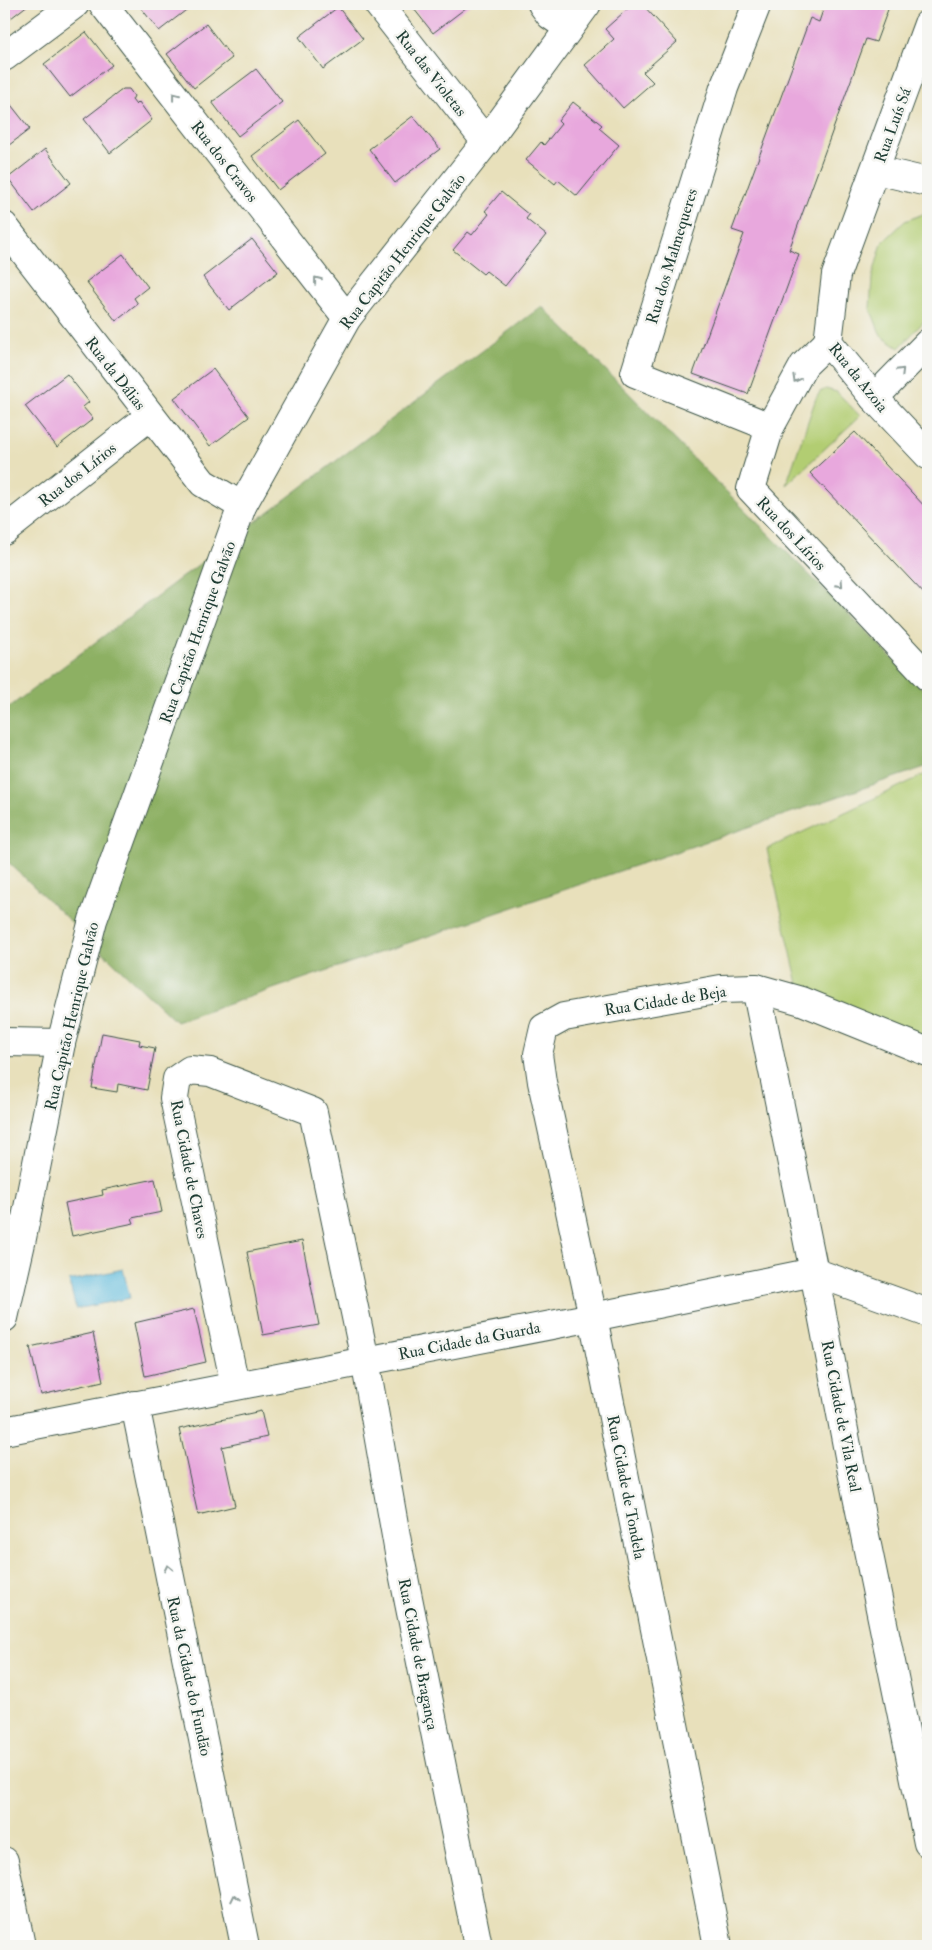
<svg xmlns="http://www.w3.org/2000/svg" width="932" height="1950" font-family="'IM FELL Double Pica',serif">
<rect width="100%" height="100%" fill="#f6f6f2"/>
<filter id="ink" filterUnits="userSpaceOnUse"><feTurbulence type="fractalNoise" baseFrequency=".02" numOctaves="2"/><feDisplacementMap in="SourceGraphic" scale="10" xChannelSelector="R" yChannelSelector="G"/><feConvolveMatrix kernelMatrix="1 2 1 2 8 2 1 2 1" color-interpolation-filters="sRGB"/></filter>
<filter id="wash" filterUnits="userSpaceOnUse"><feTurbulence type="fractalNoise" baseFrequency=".0096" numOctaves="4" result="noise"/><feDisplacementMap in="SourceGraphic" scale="20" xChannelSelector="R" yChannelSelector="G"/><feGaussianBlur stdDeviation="1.12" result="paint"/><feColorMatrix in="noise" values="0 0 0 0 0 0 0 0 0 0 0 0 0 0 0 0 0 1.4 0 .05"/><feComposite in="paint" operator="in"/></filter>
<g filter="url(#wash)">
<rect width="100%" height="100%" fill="#e8e0bb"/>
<g fill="#b2cd72" stroke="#688553">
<polygon points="928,212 928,317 899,348 881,336 870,308 872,278 882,243 905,221"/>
<polygon points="826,389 837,392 860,416 786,485 816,398 820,392"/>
<polygon points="928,773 928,1052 802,1001 767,849"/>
</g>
<polygon fill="#8db064" stroke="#56764c" points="542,306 928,694 928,766 176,1022 4,858 4,711"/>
<polygon fill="#5fbbdd" stroke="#3f7c88" points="123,1269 130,1298 76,1309 69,1281"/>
<g id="blocks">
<g fill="#e8a8dd">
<polygon points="4,4 29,4 11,18 4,9"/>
<polygon points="138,4 194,4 159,31"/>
<polygon points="410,4 471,4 433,33"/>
<polygon points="633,4 642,4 677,42 643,72 653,82 623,108 585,65 614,39 605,29"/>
<polygon points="825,4 890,4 876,42 866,39 789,250 799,254 748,394 693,374 744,234 732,230 810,18 819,22"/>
<polygon points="338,7 363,39 323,69 299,37"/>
<polygon points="206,24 232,58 194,88 167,54"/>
<polygon points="86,32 112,65 70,97 44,64"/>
<polygon points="256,69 282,102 238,136 212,102"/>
<polygon points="123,89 129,89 134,96 132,100 136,105 139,102 152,120 110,153 84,119"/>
<polygon points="4,96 30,129 4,149"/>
<polygon points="573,102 602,125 599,128 619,145 577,196 558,180 555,184 526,160 541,142 544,145 561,124 558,121"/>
<polygon points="413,116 440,149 395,183 369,149"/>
<polygon points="299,120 325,154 278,190 252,156"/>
<polygon points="45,149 71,183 34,212 8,178"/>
<polygon points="501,192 529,215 526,219 546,235 505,286 486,271 483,274 453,250 468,232 472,235 481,224 489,214 485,211"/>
<polygon points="252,239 278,272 229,310 203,277"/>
<polygon points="123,254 148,287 134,298 138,304 116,321 86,282"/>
<polygon points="213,369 249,417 210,446 174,398"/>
<polygon points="67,374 89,402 83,407 93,419 57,447 25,406"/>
<polygon points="855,432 928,510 928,598 810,473"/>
<polygon points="102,1033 140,1040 139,1045 155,1048 147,1090 118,1084 117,1092 92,1088"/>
<polygon points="155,1179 162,1212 132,1218 134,1223 72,1236 65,1203 103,1195 102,1190"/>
<polygon points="302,1241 319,1325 263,1335 247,1252"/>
<polygon points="194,1309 206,1362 145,1376 134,1323"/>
<polygon points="93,1333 103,1381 41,1395 30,1347"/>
<polygon points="261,1411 267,1437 222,1447 235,1506 198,1515 179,1429"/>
</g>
</g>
</g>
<g filter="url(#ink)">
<use href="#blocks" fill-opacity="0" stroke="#3d5548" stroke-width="1"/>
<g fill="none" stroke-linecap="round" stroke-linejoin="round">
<g stroke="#3d5548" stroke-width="30">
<g id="street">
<polyline points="103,4 347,318"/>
<polyline points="378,4 486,142"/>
<polyline points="542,4 550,15 569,28"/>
<polyline points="757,4 724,88 635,373 770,427"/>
<polyline points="928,24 836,275 828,342 874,398 928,455"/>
<polyline points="4,57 75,4"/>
<polyline points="876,170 923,181 928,180"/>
<polyline points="4,226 203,483 242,506"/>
<polyline points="828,342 804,365 770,427 751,489 928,677"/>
<polyline points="874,398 928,343"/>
<polyline points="4,531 150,416"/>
<polyline points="756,988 814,1272 851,1467 928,1843"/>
<polyline points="4,1042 61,1043"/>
<polyline points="235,1385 174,1098 177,1079 190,1070 210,1072 313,1112 365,1360 399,1553 478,1946"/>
<polyline points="135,1405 245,1946"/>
<polyline points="4,1431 593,1317 814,1272 928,1313"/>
<polyline points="4,1861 21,1946"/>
<polyline points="718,1946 593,1317 542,1082 538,1054 544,1028 564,1017 721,989 756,988 802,1001 928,1052"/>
</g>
</g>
<g stroke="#3d5548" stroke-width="30">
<polyline id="secondary" points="4,1318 21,1243 61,1043 93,920 242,506 347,318 486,142 587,4"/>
</g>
<use href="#street" stroke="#fff" stroke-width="28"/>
<use href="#secondary" stroke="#fff" stroke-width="28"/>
</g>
<defs><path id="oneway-chevron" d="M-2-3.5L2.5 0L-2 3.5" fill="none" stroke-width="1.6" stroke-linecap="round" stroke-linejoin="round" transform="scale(1.25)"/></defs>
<g stroke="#8f9e9a">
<use href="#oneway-chevron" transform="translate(175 96) rotate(-128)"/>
<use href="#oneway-chevron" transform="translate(317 280) rotate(-128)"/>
<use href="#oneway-chevron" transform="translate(901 371) rotate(-45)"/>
<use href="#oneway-chevron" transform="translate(796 379) rotate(119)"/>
<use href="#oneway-chevron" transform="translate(840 584) rotate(47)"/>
<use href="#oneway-chevron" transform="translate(168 1568) rotate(-102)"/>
<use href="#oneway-chevron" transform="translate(235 1898) rotate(-102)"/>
</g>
</g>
<g text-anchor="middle" stroke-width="5" stroke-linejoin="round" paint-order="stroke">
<g font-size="16" fill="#1f3d34" stroke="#f6f6f2">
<text transform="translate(432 73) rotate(52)" y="6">Rua das Violetas</text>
<text transform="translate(892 125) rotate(-70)" y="6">Rua Luís Sá</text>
<text transform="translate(225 161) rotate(52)" y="6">Rua dos Cravos</text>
<text transform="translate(402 251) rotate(-52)" y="6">Rua Capitão Henrique Galvão</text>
<text transform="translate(671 256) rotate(-73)" y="6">Rua dos Malmequeres</text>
<text transform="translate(116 373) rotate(52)" y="6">Rua da Dálias</text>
<text transform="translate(859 377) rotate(51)" y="6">Rua da Azoia</text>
<text transform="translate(77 474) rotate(-38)" y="6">Rua dos Lírios</text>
<text transform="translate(792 533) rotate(47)" y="6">Rua dos Lírios</text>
<text transform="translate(197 632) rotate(-70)" y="6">Rua Capitão Henrique Galvão</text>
<text transform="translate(665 1000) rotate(-9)" y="6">Rua Cidade de Beja</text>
<text transform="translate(71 1016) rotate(-77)" y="6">Rua Capitão Henrique Galvão</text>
<text transform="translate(190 1169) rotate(79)" y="6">Rua Cidade de Chaves</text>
<text transform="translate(469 1340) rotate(-11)" y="6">Rua Cidade da Guarda</text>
<text transform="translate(842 1416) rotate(79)" y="6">Rua Cidade de Vila Real</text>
<text transform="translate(627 1487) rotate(79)" y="6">Rua Cidade de Tondela</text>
<text transform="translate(419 1654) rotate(79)" y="6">Rua Cidade de Bragança</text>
<text transform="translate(190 1676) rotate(78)" y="6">Rua da Cidade do Fundão</text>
</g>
</g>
<rect width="932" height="1950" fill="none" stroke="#f6f6f2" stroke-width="20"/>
</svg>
